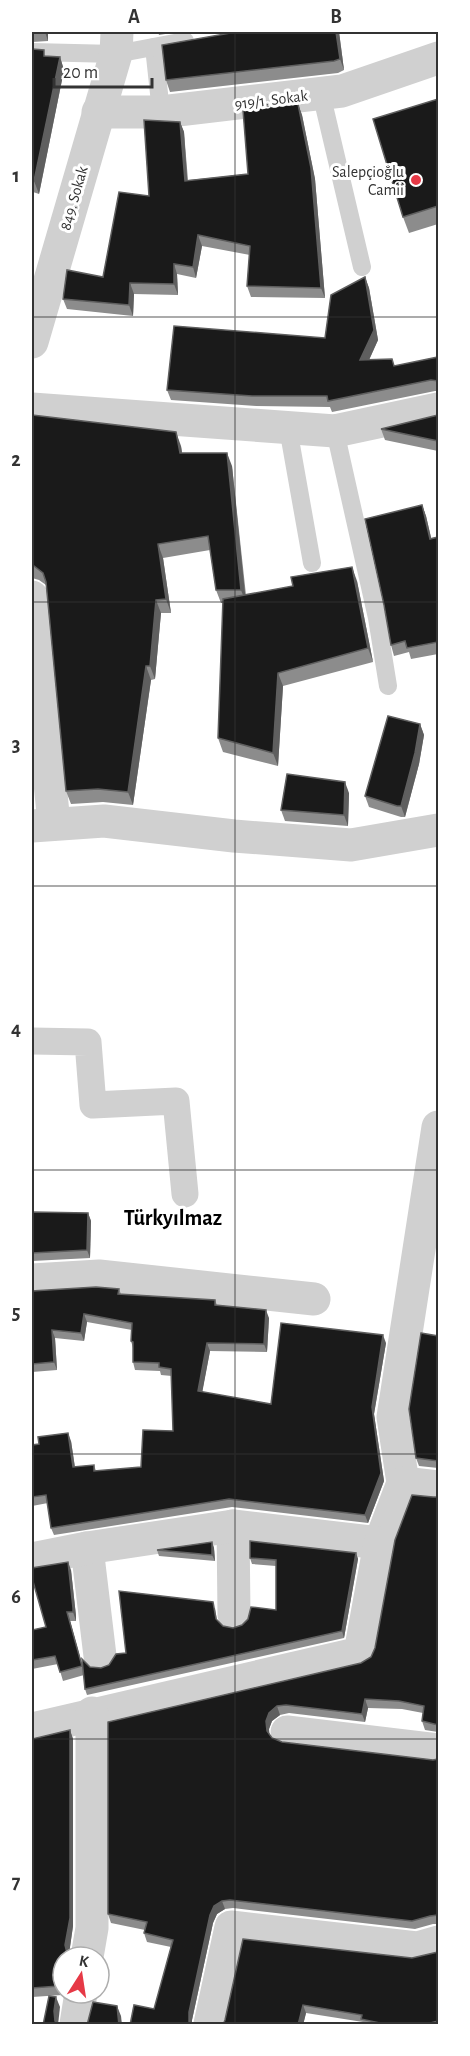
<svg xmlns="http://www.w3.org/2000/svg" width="470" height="2056" font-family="'Alegreya Sans',sans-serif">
<rect width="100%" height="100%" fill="#fff"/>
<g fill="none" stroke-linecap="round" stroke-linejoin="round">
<g stroke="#d0d0d0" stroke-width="18">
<polyline points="154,47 161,112"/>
<polyline points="32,52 116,54 185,41"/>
<polyline points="321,93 362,267"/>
<polyline points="288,428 312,563"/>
<polyline points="335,431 377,618 388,686"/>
</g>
<polyline stroke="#d0d0d0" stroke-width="27" points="32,1041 88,1042 93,1105 176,1101 185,1194"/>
<g stroke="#d0d0d0" stroke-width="33">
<polyline points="98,112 161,112 342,91 438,58"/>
<polyline points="32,342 116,54 117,32"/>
<polyline points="32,409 335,431 438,409"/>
<polyline points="32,597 54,824"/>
<polyline points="32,826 104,821 234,836 351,845 438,830"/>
<polyline points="32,1280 99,1276 314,1299"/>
<polyline points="403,1483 393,1417 438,1127"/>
<polyline points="233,1526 234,1615"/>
<polyline points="87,1548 100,1656"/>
<polyline points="32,1559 87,1548 233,1526 380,1543 403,1483 438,1487"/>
<polyline points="32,1729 360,1653 380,1543"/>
<polyline points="287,1732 438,1750"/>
<polyline points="87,1957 92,1928 92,1713"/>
<polyline points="76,2024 81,1993"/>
<polyline points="210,2024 231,1927 417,1948 438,1942"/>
</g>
</g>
<g fill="#8c8c8c">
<polygon points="32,32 48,32 48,41 32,42"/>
<polygon points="158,32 178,32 159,35"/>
<polygon points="339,32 344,70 338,73 170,92 166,80"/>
<polygon points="32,49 46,56 60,57 64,70 39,194 33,192 32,201"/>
<polygon points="438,99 438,224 409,233 403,217"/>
<polygon points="298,104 302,115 315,179 325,298 251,297 247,286 250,255 202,246 196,278 177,274 178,295 134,294 133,316 67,309 63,299 103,277 149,196 180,122 184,132 188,180 248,174"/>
<polygon points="365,277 369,288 378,340 369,360 394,366 438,357 438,391 435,391 332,412 330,407 256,406 171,400 167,390 325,338"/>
<polygon points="32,415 181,446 182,453 232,466 246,595 357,581 373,662 283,686 278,766 223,752 218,738 223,603 221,603 216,590 210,550 163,558 171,613 161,613 155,679 151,680 133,805 103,802 71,804 66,791 46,585 39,580 32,578"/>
<polygon points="438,415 438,451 385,440 381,429"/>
<polygon points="422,505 426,516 431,538 438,537 438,654 411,659 409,652 394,656 391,645"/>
<polygon points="420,724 424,735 419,764 405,817 401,817 369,807 365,796"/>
<polygon points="349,793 348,826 285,821 281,810"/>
<polygon points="32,1212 88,1213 91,1221 90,1258 32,1261"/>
<polygon points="119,1289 121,1294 215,1300 217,1305 269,1318 267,1352 210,1351 202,1392 271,1404 386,1343 374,1414 384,1481 368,1523 232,1507 54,1535 51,1528 48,1503 32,1506 32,1445 71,1441 75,1467 94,1465 96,1471 141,1467 173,1431 172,1376 161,1375 160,1371 135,1370 133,1362 133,1348 131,1341 132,1330 87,1322 84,1341 55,1338 57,1370 32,1372 32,1291"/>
<polygon points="438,1336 438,1468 419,1466 416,1458"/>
<polygon points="433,1497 438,1497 438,1732 425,1730 422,1721 423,1713 402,1709 368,1708 365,1722 289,1713 280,1715 272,1721 269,1729 269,1734 272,1738 282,1742 433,1760 438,1759 438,1924 433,1924 415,1929 233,1908 225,1909 217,1914 213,1923 192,2020 192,2025 130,2025 154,2009 171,1947 147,1942 144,1933 145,1930 111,1923 108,1914 108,1722 361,1663 371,1657 375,1648"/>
<polygon points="212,1542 214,1548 215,1561 159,1556 157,1550"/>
<polygon points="356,1553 358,1559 344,1638 87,1695 85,1689 84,1675 63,1681 58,1664 32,1669 32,1630 46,1627 71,1570 76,1616 76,1621 70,1621 83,1669 90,1667 101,1668 109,1665 126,1653 215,1608 217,1620 223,1626 233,1628 242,1625 276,1610 276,1566 252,1564 250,1558"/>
<polygon points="70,1730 73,1739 73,1926 69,1954 63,1957 63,1991 62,1995 32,1997 32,1739"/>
<polygon points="438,1952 438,2025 363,2025 363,2022 306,2013 303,2025 223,2025 412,1958"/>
</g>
<g fill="#5f5f5f">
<polygon points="45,32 48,32 48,41"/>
<polygon points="336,32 339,32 344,70 340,59"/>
<polygon points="60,57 64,70 39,194 34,181"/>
<polygon points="298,104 302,115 315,179 325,298 321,288"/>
<polygon points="180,122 184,132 188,191 185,181"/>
<polygon points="32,187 33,192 32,201"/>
<polygon points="198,235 202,246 196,278 193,267"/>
<polygon points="174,264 177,274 178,295 174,284"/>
<polygon points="365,277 369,288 378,340 364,371 360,360"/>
<polygon points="130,283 134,294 133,316 129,305"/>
<polygon points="176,432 181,446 184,466 180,453"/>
<polygon points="227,453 232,466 246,603 241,590"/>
<polygon points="422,505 426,516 434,550 430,539"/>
<polygon points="158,544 163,558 171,613 166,599"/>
<polygon points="352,567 357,581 373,662 368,648"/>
<polygon points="156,600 161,613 155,679 150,666"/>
<polygon points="146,666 151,680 133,805 128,792"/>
<polygon points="278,673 283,686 278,766 273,753"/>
<polygon points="420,724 424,735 419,764 405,817 401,806"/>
<polygon points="345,782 349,793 348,826 344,815"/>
<polygon points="88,1213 91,1221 90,1258 87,1250"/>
<polygon points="266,1310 269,1318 267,1352 264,1344"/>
<polygon points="84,1314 87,1322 84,1341 81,1333"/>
<polygon points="52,1330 55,1338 57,1370 54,1362"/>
<polygon points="383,1335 386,1343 374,1414 384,1481 368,1523 365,1515 372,1407"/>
<polygon points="207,1343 210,1351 201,1399 198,1391"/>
<polygon points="68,1433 71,1441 76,1475 73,1467"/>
<polygon points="212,1542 214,1548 215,1561 212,1555"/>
<polygon points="356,1553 358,1559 344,1638 342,1631"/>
<polygon points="68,1562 71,1570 76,1616 76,1621 73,1612"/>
<polygon points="67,1612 70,1621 85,1675 82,1666"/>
<polygon points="365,1699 368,1708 365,1722 362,1714"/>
<polygon points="277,1706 280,1715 272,1721 269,1729 270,1739 267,1731 266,1721 269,1713"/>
<polygon points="70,1730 73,1739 73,1926 69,1954 69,1957 68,1957 65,1945"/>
<polygon points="222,1901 225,1909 217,1914 213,1923 192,2020 192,2025 190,2025 189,2012 210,1915 214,1906"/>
<polygon points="63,1974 63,1991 62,1995 59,1986"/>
<polygon points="56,1997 60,2007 58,2025 55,2021 54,2011"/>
<polygon points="303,2005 306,2013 303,2025 298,2025"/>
<polygon points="117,2006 121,2016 122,2025 119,2025"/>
</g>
<g fill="#1a1a1a" stroke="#5f5f5f" stroke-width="1.5">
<polygon points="236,32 336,32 340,59 334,61 166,80 162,45"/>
<polygon points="32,49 44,50 44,56 60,57 34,181 32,180"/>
<polygon points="438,99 438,206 403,217 373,119"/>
<polygon points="298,104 311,168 321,288 247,286 250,246 198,235 193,267 174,264 174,284 130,283 129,305 63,299 67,270 103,277 119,192 149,196 144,120 180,122 185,181 248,174 243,110"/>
<polygon points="365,277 374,330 360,360 392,359 394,366 438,357 438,381 431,380 328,401 327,396 252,396 167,390 174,326 325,338 331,295"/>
<polygon points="32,415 176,432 180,453 227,453 241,590 216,590 208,536 158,544 166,599 156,600 150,666 146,666 128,792 98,789 66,791 46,582 43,573 34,566 32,566"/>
<polygon points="438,415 438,441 381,429"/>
<polygon points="422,505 430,539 438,537 438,642 407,648 405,641 391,645 384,605 365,519"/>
<polygon points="352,567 368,648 278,673 273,753 218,738 223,599 293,586 291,577"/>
<polygon points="388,716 420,724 415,753 401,806 397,806 365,796"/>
<polygon points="287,774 345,782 344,815 281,810"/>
<polygon points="32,1212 88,1213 87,1250 32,1253"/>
<polygon points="96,1287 119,1289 118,1294 215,1300 215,1305 266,1310 264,1344 207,1343 198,1391 271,1404 281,1323 383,1335 372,1407 381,1473 365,1515 229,1499 51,1528 46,1495 32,1497 32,1445 39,1444 38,1437 68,1433 73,1467 94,1465 94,1471 141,1467 143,1430 173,1431 171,1369 159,1367 159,1363 133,1362 133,1342 131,1341 132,1323 84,1314 81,1333 52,1330 54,1362 32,1364 32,1291"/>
<polygon points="421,1333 438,1336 438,1461 416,1458 409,1409"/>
<polygon points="412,1495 433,1497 438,1497 438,1725 422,1721 424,1706 399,1701 365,1699 362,1714 286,1705 277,1706 269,1713 266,1721 267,1731 272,1738 282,1742 433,1760 438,1759 438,1915 430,1916 412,1921 230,1900 222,1901 214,1906 210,1915 189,2012 189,2022 191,2025 130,2025 134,2005 154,2009 173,1940 144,1933 147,1922 108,1914 108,1722 361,1663 371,1657 375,1648 395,1540"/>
<polygon points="250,1541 356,1553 342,1631 85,1689 82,1659 90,1667 101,1668 109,1665 116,1654 126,1653 119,1591 213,1602 216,1619 223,1626 233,1628 242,1625 248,1619 251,1607 276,1610 276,1560 250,1558"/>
<polygon points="212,1542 212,1555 157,1550"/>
<polygon points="68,1562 73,1608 73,1612 67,1612 82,1666 60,1672 55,1656 32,1660 32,1630 46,1627 32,1578 32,1568"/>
<polygon points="70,1730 70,1918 65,1945 68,1957 63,1957 63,1974 59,1986 32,1988 32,1739"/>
<polygon points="243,1939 412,1958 438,1952 438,2021 423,2025 389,2025 361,2019 362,2015 303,2005 298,2025 223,2025 225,2020"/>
<polygon points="49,1996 56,1997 54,2011 55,2021 58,2025 43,2025"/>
<polygon points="93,2002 117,2006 119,2025 87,2025"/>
</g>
<path fill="none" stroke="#333" stroke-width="1.5" stroke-opacity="0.55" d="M235,32v1992M32,317h406M32,602h406M32,886h406M32,1170h406M32,1454h406M32,1739h406"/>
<circle fill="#e63946" stroke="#fff" stroke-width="2" cx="416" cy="180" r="6"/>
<g text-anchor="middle" stroke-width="6" stroke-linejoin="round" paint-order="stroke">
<g font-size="16" fill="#333" stroke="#fff">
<text transform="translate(271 99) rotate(-7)" y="6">919/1. Sokak</text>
<text transform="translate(73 198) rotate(-74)" y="6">849. Sokak</text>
</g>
<g font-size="16" fill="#333" stroke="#fff" text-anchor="end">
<text x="404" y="177">Salepçioğlu<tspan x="404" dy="18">Camii</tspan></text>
</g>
<g font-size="22" font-weight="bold" fill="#000" stroke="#fff">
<text x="173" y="1225">Türkyılmaz</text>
</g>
</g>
<rect width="470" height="2056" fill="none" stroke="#ffffff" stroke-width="66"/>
<g transform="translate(81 1975) rotate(12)"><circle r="28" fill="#ffffff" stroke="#adadad" stroke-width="1.5"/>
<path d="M0-4.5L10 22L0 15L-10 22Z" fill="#e63946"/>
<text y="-9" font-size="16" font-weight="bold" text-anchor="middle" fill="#333333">K</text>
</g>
<path d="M54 78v9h98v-9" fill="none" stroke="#333333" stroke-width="3"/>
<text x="63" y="78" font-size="18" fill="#333333" stroke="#ffffff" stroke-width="4.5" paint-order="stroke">20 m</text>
<rect x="33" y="33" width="404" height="1990" fill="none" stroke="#333" stroke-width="2"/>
<g font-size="20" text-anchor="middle" font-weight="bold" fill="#333">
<text x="134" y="23">A</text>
<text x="336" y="23">B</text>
<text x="16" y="182">1</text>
<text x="16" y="466">2</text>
<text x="16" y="751">3</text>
<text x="16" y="1035">4</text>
<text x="16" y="1319">5</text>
<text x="16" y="1603">6</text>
<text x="16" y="1888">7</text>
</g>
</svg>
